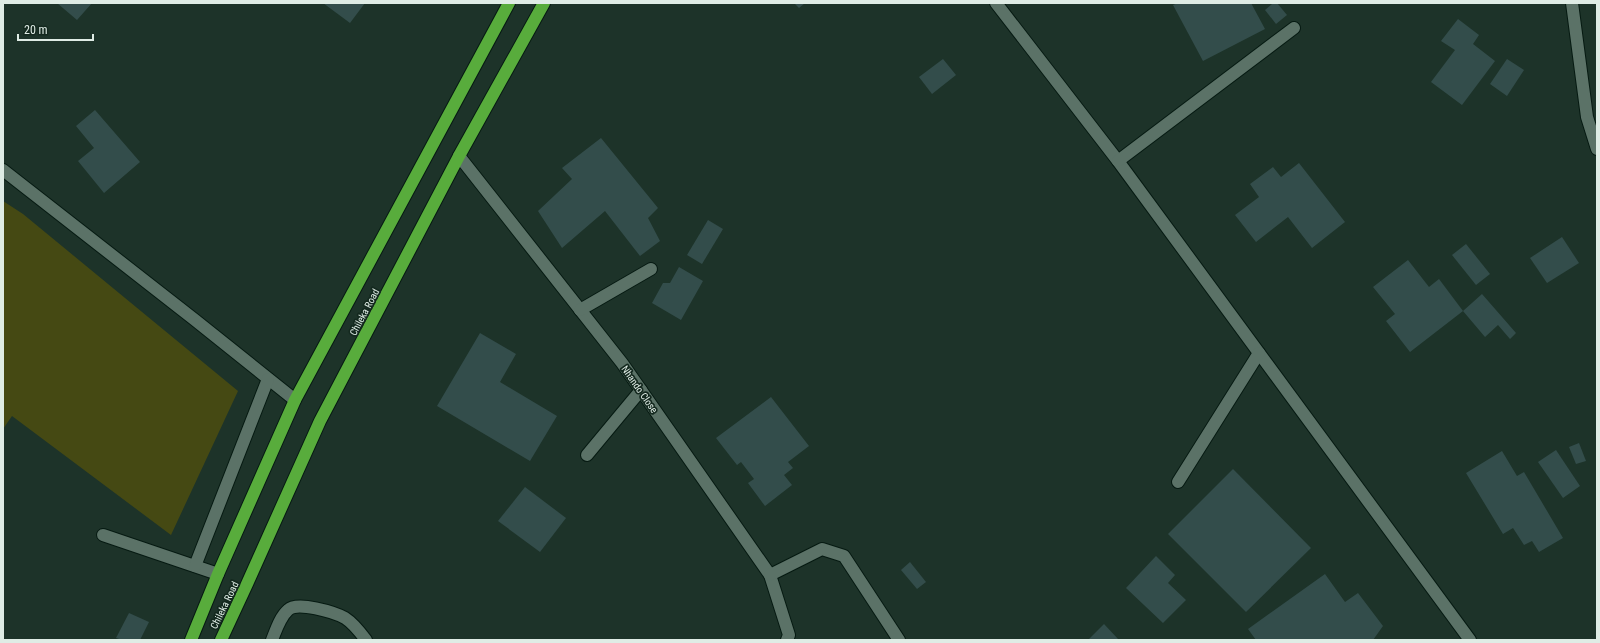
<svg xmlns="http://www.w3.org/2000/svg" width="1600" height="643" font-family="'Roboto Condensed',sans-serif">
<rect width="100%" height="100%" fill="#1d3329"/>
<polygon fill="#454913" points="3,201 23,214 238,391 171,535 12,416 3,429"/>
<g fill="#334d4b">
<polygon points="57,3 92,3 77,20"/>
<polygon points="323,3 365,3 350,23"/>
<polygon points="794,3 805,3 799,8"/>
<polygon points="1178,3 1251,3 1265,29 1203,61 1173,5"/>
<polygon points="1273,3 1277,3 1287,15 1276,24 1265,10"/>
<polygon points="1458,19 1479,35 1473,44 1495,61 1462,105 1431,82 1455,50 1441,41"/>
<polygon points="943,59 956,75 932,94 919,77"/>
<polygon points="1507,59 1524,70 1507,96 1490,84"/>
<polygon points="95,110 140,162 104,193 78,161 94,148 76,126"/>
<polygon points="601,138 658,208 648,218 660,241 640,256 605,211 562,248 538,211 572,179 562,168"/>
<polygon points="1299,163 1345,222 1312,248 1288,217 1256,242 1235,215 1259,197 1250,184 1273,167 1281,177"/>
<polygon points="708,220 723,229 702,264 687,255"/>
<polygon points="1562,237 1579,263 1547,283 1530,258"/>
<polygon points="1466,244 1490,274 1476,285 1452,255"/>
<polygon points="1408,260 1429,287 1439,279 1463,311 1410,352 1386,321 1395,314 1373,287"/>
<polygon points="679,267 703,281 681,320 652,303 663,283 670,283"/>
<polygon points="1482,294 1516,333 1510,339 1498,325 1485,337 1463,311"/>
<polygon points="480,333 516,354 500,382 557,416 530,461 437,406"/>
<polygon points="771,397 809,446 788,462 793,468 784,475 792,485 765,506 748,483 754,479 741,462 737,465 716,438"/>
<polygon points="1579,443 1586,461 1576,464 1569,447"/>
<polygon points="1556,450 1580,486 1563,498 1538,462"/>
<polygon points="1502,451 1517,476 1524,472 1563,538 1539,552 1532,541 1524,545 1513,528 1503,534 1466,473"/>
<polygon points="1233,469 1311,548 1246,612 1168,534"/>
<polygon points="525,487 566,518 540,552 498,521"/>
<polygon points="1156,556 1175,575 1168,583 1186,600 1163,623 1126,588"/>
<polygon points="910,562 926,582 917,589 901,570"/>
<polygon points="1325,574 1345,602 1358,593 1383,626 1373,640 1256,640 1248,629"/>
<polygon points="129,613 149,622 140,640 122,640 116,638"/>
<polygon points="1104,624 1119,640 1088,640"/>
</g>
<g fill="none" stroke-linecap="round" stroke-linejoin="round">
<g stroke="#061a12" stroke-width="14">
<g id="minor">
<polyline points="996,3 1118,161 1470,640"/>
<polyline points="1572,3 1587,117 1597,149"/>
<polyline points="459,156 622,363 770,575 789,635 787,640"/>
<polyline points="1118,161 1294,28"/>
<polyline points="3,170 195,320 295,400"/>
<polyline points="580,310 651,269"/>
<polyline points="587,455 641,390"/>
<polyline points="1178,482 1259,353"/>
<polyline points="103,535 218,574"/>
<polyline points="195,566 268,379"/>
<polyline points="770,575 822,549 844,556 899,640"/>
<path d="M272,640c4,-10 8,-23 16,-30 9,-9 46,2 57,8 8,5 15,14 21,22"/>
</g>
</g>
<g stroke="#061a12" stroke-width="14">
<g id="highway">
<polyline points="191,640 218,574 295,400 509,3"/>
<polyline points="221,640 247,584 320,421 459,156 544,3"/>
</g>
</g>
<use href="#minor" stroke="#5b7267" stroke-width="12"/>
<use href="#highway" stroke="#58ac3c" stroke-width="12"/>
</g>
<g text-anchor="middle" stroke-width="3.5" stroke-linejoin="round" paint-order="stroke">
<g font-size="10" fill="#dfece5" stroke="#14291f">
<text transform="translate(364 312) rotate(-62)" y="4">Chileka Road</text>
<text transform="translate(640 389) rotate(55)" y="4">Nhando Close</text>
<text transform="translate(224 605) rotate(-64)" y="4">Chileka Road</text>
</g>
</g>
<rect width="1600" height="643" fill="none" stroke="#dfece5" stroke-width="8"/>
<path d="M18 34v6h75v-6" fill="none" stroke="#dfece5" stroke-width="2"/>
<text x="24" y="34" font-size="12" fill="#dfece5" stroke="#14291f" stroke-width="3" paint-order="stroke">20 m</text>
</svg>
